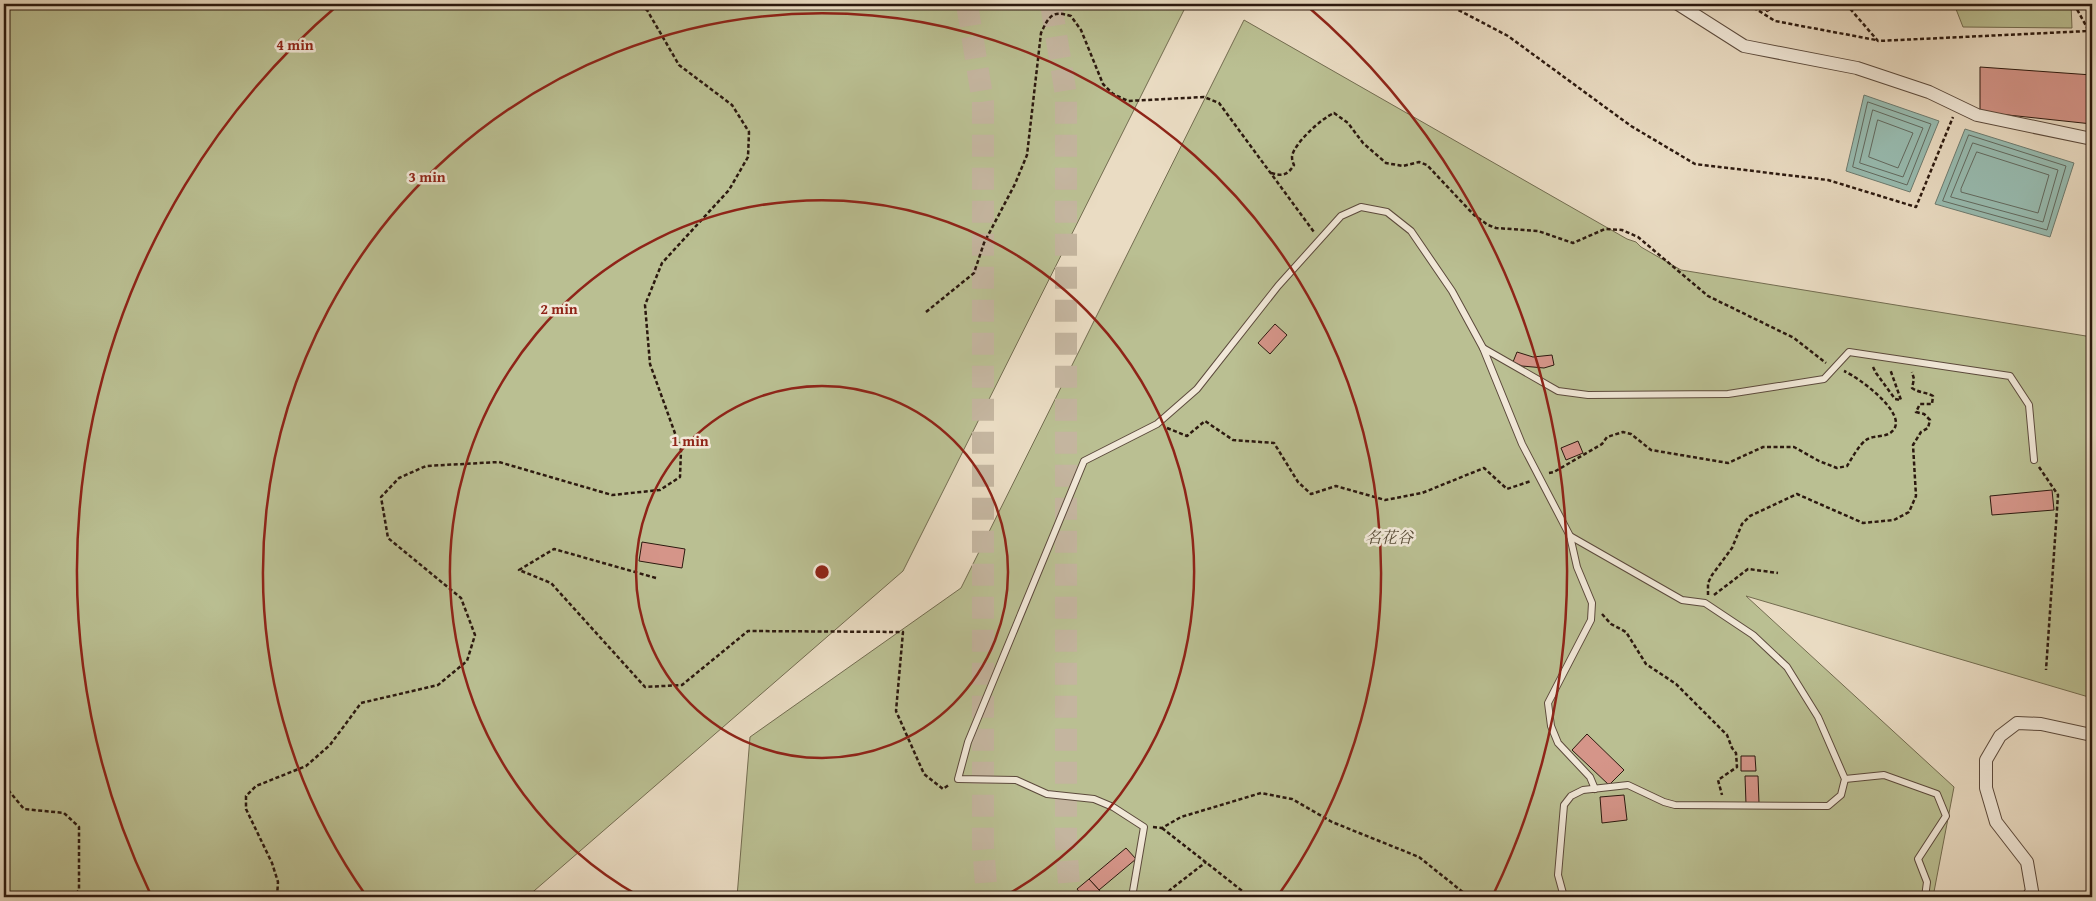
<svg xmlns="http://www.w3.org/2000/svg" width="2096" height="901" font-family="'Gentium Book Plus','Noto Serif SC',serif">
<rect width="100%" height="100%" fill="#eadcc3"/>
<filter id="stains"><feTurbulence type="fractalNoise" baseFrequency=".004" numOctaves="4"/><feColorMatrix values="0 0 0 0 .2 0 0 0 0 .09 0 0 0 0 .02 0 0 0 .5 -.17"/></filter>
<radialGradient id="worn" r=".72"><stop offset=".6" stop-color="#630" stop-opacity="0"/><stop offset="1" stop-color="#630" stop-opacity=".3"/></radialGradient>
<g fill="#babf92" stroke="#736c50">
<polygon points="4,4 1187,4 903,571 527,897 4,897"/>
<polygon points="1954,4 2071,4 2072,28 1963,27"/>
<polygon points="1244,20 1627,239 1636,242 1641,247 1681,270 2092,337 2092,698 1746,596 1954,787 1933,897 737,897 750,737 961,588"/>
</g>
<g fill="#98bcb1" stroke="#6d7b70">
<polygon points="1864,95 1939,121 1910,192 1846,171"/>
<polygon points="1965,129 2074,163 2050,237 1935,204"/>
</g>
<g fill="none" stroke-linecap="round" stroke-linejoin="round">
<g stroke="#626a60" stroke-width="1">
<polygon points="1868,102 1931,124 1907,185 1853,167"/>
<polygon points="1873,110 1923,128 1903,177 1860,163"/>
<polygon points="1878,120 1913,133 1898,168 1869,157"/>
<polygon points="1969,135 2066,166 2047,230 1943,201"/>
<polygon points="1973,143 2058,170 2043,222 1951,197"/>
<polygon points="1977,152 2049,175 2038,213 1961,192 1961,189"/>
</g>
</g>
<g fill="#d59589" stroke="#2c190f">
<polygon points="1761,4 1779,4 1767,12"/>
<polygon points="1980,67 2092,75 2092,124 1980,112"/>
<polygon points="1275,324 1287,335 1270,354 1258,343"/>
<polygon points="1517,352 1533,357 1552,355 1554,365 1544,368 1522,366 1513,362"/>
<polygon points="1578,441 1583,453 1566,460 1561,448"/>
<polygon points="2052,490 2054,510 1992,515 1990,496"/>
<polygon points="642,542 685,549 682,568 639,561"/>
<polygon points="1587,734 1624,770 1609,785 1572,750"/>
<polygon points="1741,756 1755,756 1756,771 1741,771"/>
<polygon points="1745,776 1758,776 1759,803 1746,804"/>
<polygon points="1624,795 1627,820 1602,823 1600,797"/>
<polygon points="1126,848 1136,859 1099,890 1089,879"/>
<polygon points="1089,879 1099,890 1105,897 1083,897 1077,889"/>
</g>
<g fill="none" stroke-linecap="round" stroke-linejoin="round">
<g stroke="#c4b59f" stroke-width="22" stroke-dasharray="22 11" stroke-linecap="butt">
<polyline points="967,4 983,102 983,846 987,897"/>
<polyline points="1051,4 1066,95 1066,843 1070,897"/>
</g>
<g stroke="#5c4a3c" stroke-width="8">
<g id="lane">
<polyline points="1483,348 1558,391 1588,395 1728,394 1824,379 1849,352 2010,376 2029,405 2034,460"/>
<polyline points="1845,779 1884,775 1937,794 1946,816 1918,859 1927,882 1925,897"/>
<polyline points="1132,897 1144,827 1113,807 1094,799 1047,794 1016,780 958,779 968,742 1084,461 1157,424 1197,389 1278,286 1341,216 1361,207 1387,212 1411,231 1452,291 1483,348 1522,444 1570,536 1577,567 1592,603 1591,620 1548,703 1551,726 1558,743 1590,777 1595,789"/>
<polyline points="1564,897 1558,875 1564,805 1571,796 1583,790 1628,785 1664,802 1675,805 1828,806 1841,795 1845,779 1818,717 1787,667 1753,635 1705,603 1682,600 1570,536"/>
</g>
</g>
<g stroke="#5c4a3c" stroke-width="14">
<g id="street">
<polyline points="1678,4 1744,46 1857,68 1929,92 1977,115 2092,139"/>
<polyline points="2028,897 2032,891 2027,862 1996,822 1986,788 1986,760 2000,736 2017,723 2041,724 2087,734 2092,733"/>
</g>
</g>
<g stroke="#2c190f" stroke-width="2.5" stroke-dasharray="4 2.5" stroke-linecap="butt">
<polyline points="1447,4 1508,36 1631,126 1695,164 1828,180 1916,207 1953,117"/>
<polyline points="1748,4 1775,21 1876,40"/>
<polyline points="1846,4 1878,41 2089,31 2092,38"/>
<polyline points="2074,4 2089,31"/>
<path d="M1271,173c11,3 16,3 23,-8 -1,-2 -2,-5 -2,-8 1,-13 30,-39 42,-44l14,10 15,20 23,20 17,3 16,-4 8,3 47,50 14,10 8,3 42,3 35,12 32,-14 17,1 16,7 70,59 86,42 32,25"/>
<path d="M926,312l48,-39 10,-30 31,-59 12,-29 14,-122c8,-17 11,-23 30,-17l10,14 22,54 10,10 15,7 76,-4 15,6 95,129"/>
<polyline points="1873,367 1876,373 1895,399 1901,400 1890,369"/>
<polyline points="1167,428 1187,436 1205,421 1233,440 1274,443 1298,482 1311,494 1336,486 1385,500 1422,493 1484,468 1507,489 1531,481"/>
<polyline points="2039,467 2058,495 2046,670"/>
<path d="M1549,473l5,-1 48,-28 5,-7 16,-5 8,2 20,16 77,13 35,-16h31l25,14 18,7 10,-2c5,-8 12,-21 19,-26 8,-6 22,-1 28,-11 12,-17 -36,-52 -50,-58"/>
<polyline points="656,578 554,549 519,570 551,583 645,687 682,685 748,631 903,632 896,711 924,774 943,789 950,784"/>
<path d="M1708,595v-12l4,-8 20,-27 10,-24 8,-8 47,-22 66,29 31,-3 15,-8 7,-16 -3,-51 8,-13 7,-4 2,-8 -6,-6 -8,-2 4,-8h12l1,-8c-7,-4 -14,-3 -21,-8l2,-9 -2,-7"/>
<polyline points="1714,595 1748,569 1778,573"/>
<polyline points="1602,614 1611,624 1626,632 1646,664 1676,684 1727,735 1732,748 1736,753 1737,767 1718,780 1722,795"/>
<polyline points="4,785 24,809 64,813 79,827 79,890 73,897"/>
<polyline points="1153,827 1162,828 1181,817 1261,793 1292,799 1332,822 1419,857 1469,897"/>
<polyline points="1162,828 1250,897"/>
<polyline points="277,897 278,882 272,863 246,809 246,796 256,786 306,766 330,745 361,703 438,685 467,661 475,635 461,598 388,538 381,497 399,478 426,466 499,462 612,495 660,490 680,477 681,450 650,364 645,305 662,263 729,190 748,157 749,132 732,105 679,65 647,10 635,4"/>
<polyline points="1165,897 1170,890 1206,862"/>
</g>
<use href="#lane" stroke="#f1e8d8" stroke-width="6"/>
<use href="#street" stroke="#f1e8d8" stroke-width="12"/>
</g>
<g fill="none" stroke="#8f2418" stroke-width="2.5">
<circle cx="822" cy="572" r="186"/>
<path d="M639 896A372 372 0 1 1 1005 896"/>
<path d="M367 897A559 559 0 1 1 1277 897"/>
<path d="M150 893A745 745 0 0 1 338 5M1306 5A745 745 0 0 1 1494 893"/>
</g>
<g text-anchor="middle" stroke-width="5" stroke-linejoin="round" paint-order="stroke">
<g font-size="16" font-style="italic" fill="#574b36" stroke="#f1e8d8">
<text x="1389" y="543">名花谷</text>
</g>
</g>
<circle cx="822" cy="572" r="8" fill="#8f2418" stroke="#f1e8d8" stroke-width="2.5"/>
<g font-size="15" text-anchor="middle" font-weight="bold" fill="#8f2418" stroke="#f1e8d8" stroke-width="5" stroke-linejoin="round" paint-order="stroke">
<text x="295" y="50">4 min</text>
<text x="427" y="182">3 min</text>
<text x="559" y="314">2 min</text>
<text x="690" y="446">1 min</text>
</g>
<rect width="2096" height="901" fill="none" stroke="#eadcc3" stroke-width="20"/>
<rect x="5" y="5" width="2086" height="891" fill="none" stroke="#2c190f" stroke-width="2.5"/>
<rect x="10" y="10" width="2076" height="881" fill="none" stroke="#2c190f"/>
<rect width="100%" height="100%" filter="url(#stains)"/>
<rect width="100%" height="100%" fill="url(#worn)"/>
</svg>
